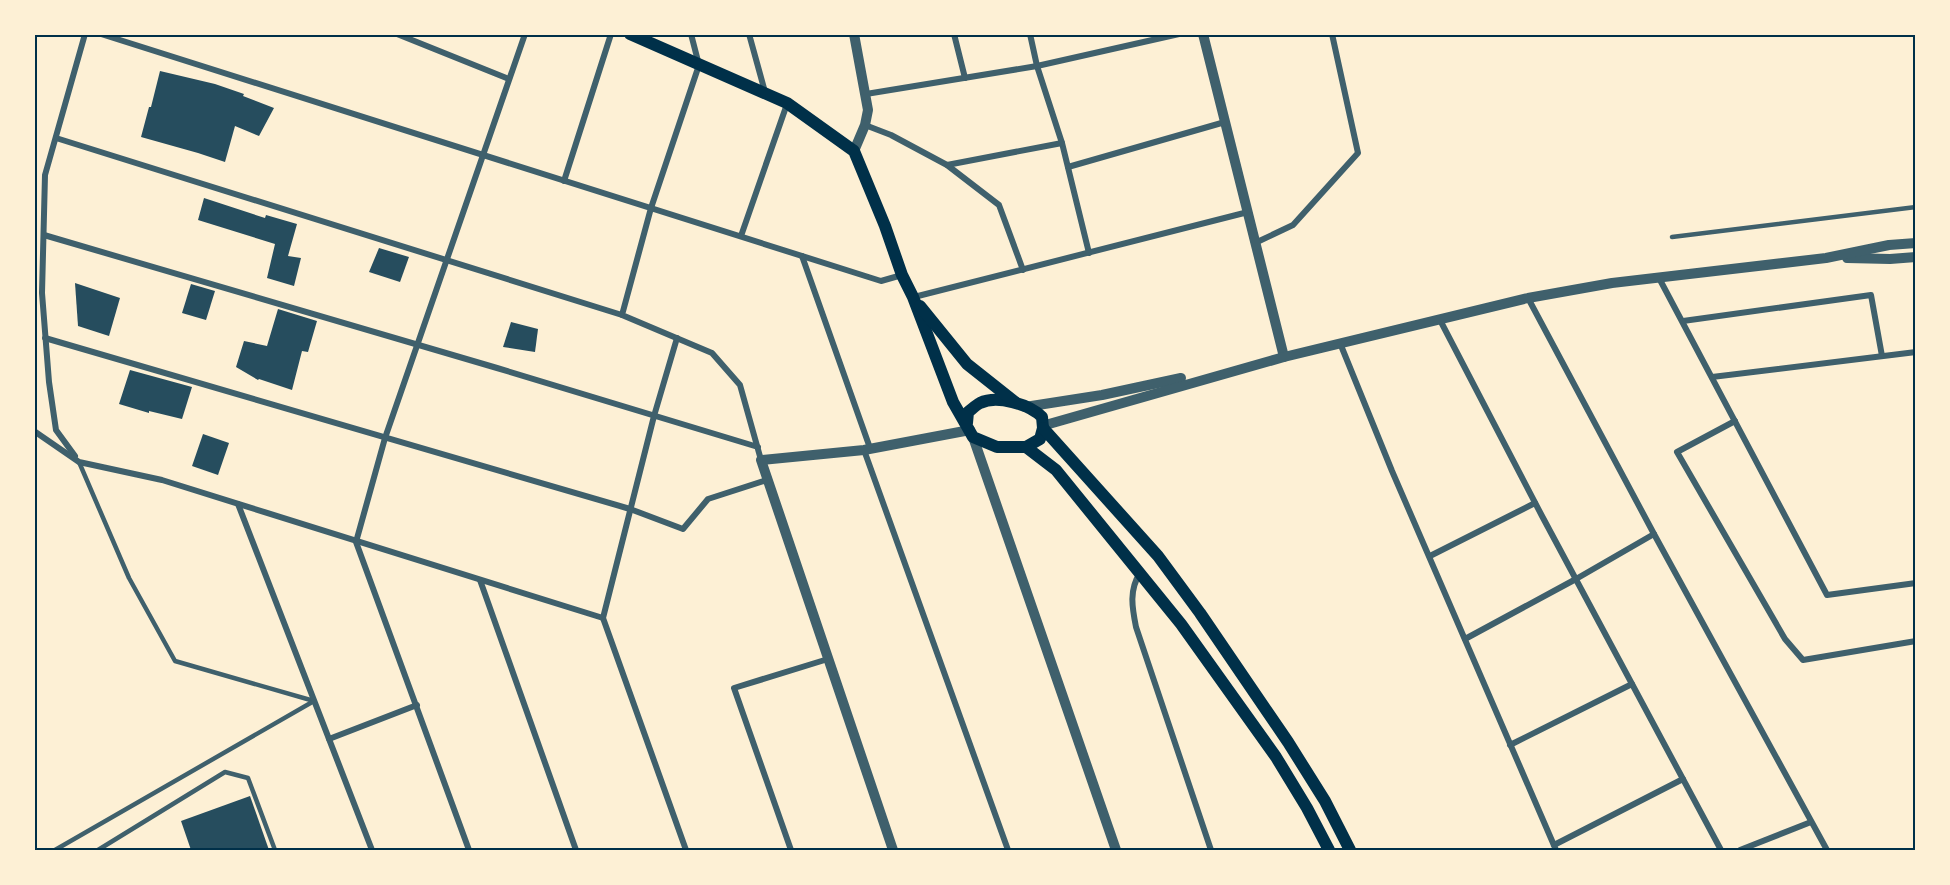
<svg xmlns="http://www.w3.org/2000/svg" width="1950" height="885" font-family="Bitter,serif">
<rect width="100%" height="100%" fill="#fdf0d5"/>
<g fill="#264d5e">
<polygon points="160,71 215,84 244,94 243,96 274,108 259,136 235,126 225,162 198,153 141,137 149,107 151,107"/>
<polygon points="204,198 265,218 266,215 297,224 288,256 301,258 294,286 267,278 275,244 198,220"/>
<polygon points="379,248 409,257 400,282 369,272"/>
<polygon points="75,283 120,298 109,336 78,326"/>
<polygon points="191,284 215,291 206,320 182,313"/>
<polygon points="278,309 317,321 308,352 302,351 292,390 259,379 258,380 236,367 244,341 267,346"/>
<polygon points="511,322 538,329 535,352 503,347"/>
<polygon points="130,370 192,387 182,419 149,411 149,413 119,404"/>
<polygon points="203,434 229,443 218,475 192,466"/>
<polygon points="250,796 269,850 191,850 181,821"/>
</g>
<g fill="none" stroke-linecap="round" stroke-linejoin="round">
<g stroke="#3f606c" stroke-width="4.5">
<polyline points="1672,237 1916,207"/>
<polyline points="79,462 129,578 175,661 314,701"/>
<polyline points="55,850 314,701"/>
<polyline points="98,850 225,772 248,778 275,850"/>
</g>
<g stroke="#3f606c" stroke-width="6">
<polyline points="101,34 881,281 902,275"/>
<polyline points="397,34 509,79"/>
<polyline points="691,34 699,65 651,208 622,315 712,353 740,385 761,460"/>
<polyline points="749,34 765,92"/>
<polyline points="954,34 965,78"/>
<polyline points="1030,34 1037,66 1062,143 1089,253"/>
<polyline points="866,94 1037,66 1179,34"/>
<polyline points="865,125 891,135 947,165 999,205 1023,270"/>
<polyline points="56,138 622,315"/>
<polyline points="947,165 1062,143"/>
<polyline points="1068,167 1225,122"/>
<polyline points="564,181 611,34"/>
<polyline points="44,235 497,368 758,447"/>
<polyline points="741,236 787,104"/>
<polyline points="1255,243 1293,225 1358,153 1332,34"/>
<polyline points="802,256 870,448"/>
<polyline points="1659,278 1827,595 1916,583"/>
<polyline points="914,297 1248,212"/>
<polyline points="1528,298 1654,534 1827,850"/>
<polyline points="1440,320 1542,516 1721,850"/>
<polyline points="1683,321 1871,295 1882,356"/>
<polyline points="45,338 630,509 683,529 708,499 767,480"/>
<polyline points="677,338 654,416 603,618 686,850"/>
<polyline points="1340,343 1392,471 1556,850"/>
<polyline points="1712,377 1916,352"/>
<polyline points="1735,421 1677,452 1785,639 1803,660 1916,641"/>
<polyline points="34,431 79,462 162,480 603,618"/>
<polyline points="864,450 1008,850"/>
<polyline points="75,456 56,430 49,382 42,293 45,175 85,34"/>
<polyline points="238,504 372,850"/>
<polyline points="1430,556 1535,503"/>
<path d="M1140,573c-11,17 -8,34 -4,54l75,223"/>
<polyline points="480,580 576,850"/>
<polyline points="1465,639 1576,579 1654,534"/>
<polyline points="329,739 417,705"/>
<polyline points="1510,745 1632,684"/>
<polyline points="1554,845 1683,779"/>
<polyline points="469,850 356,542 385,438 525,34"/>
<polyline points="791,850 734,688 828,659"/>
<polyline points="1740,850 1811,822"/>
</g>
<g stroke="#3f606c" stroke-width="10">
<polyline points="1203,34 1284,357"/>
<polyline points="854,151 865,125 868,110 854,34"/>
<polyline points="1847,258 1890,259 1916,257"/>
<polyline points="1025,407 1102,395 1181,378"/>
<polyline points="1042,426 1284,357 1528,298 1612,283 1826,258 1889,245 1916,243"/>
<polyline points="973,437 1116,850"/>
<polyline points="893,850 761,460 864,450 970,430"/>
</g>
<g stroke="#003049" stroke-width="12">
<path d="M630,34l157,69 67,48 31,75 17,49 11,22 40,105 20,35 24,10h29l14,-8 3,-11 -1,-11c-13,-13 -45,-22 -62,-14 -4,2 -8,6 -12,9l-1,11"/>
<polyline points="920,306 967,364 1015,402"/>
<polyline points="1043,428 1158,556 1200,613 1288,742 1325,801 1350,850"/>
<polyline points="1026,447 1056,470 1181,624 1276,757 1307,808 1329,850"/>
</g>
</g>
<rect width="1950" height="885" fill="none" stroke="#fdf0d5" stroke-width="72"/>
<rect x="36" y="36" width="1878" height="813" fill="none" stroke="#003049" stroke-width="2"/>
</svg>
